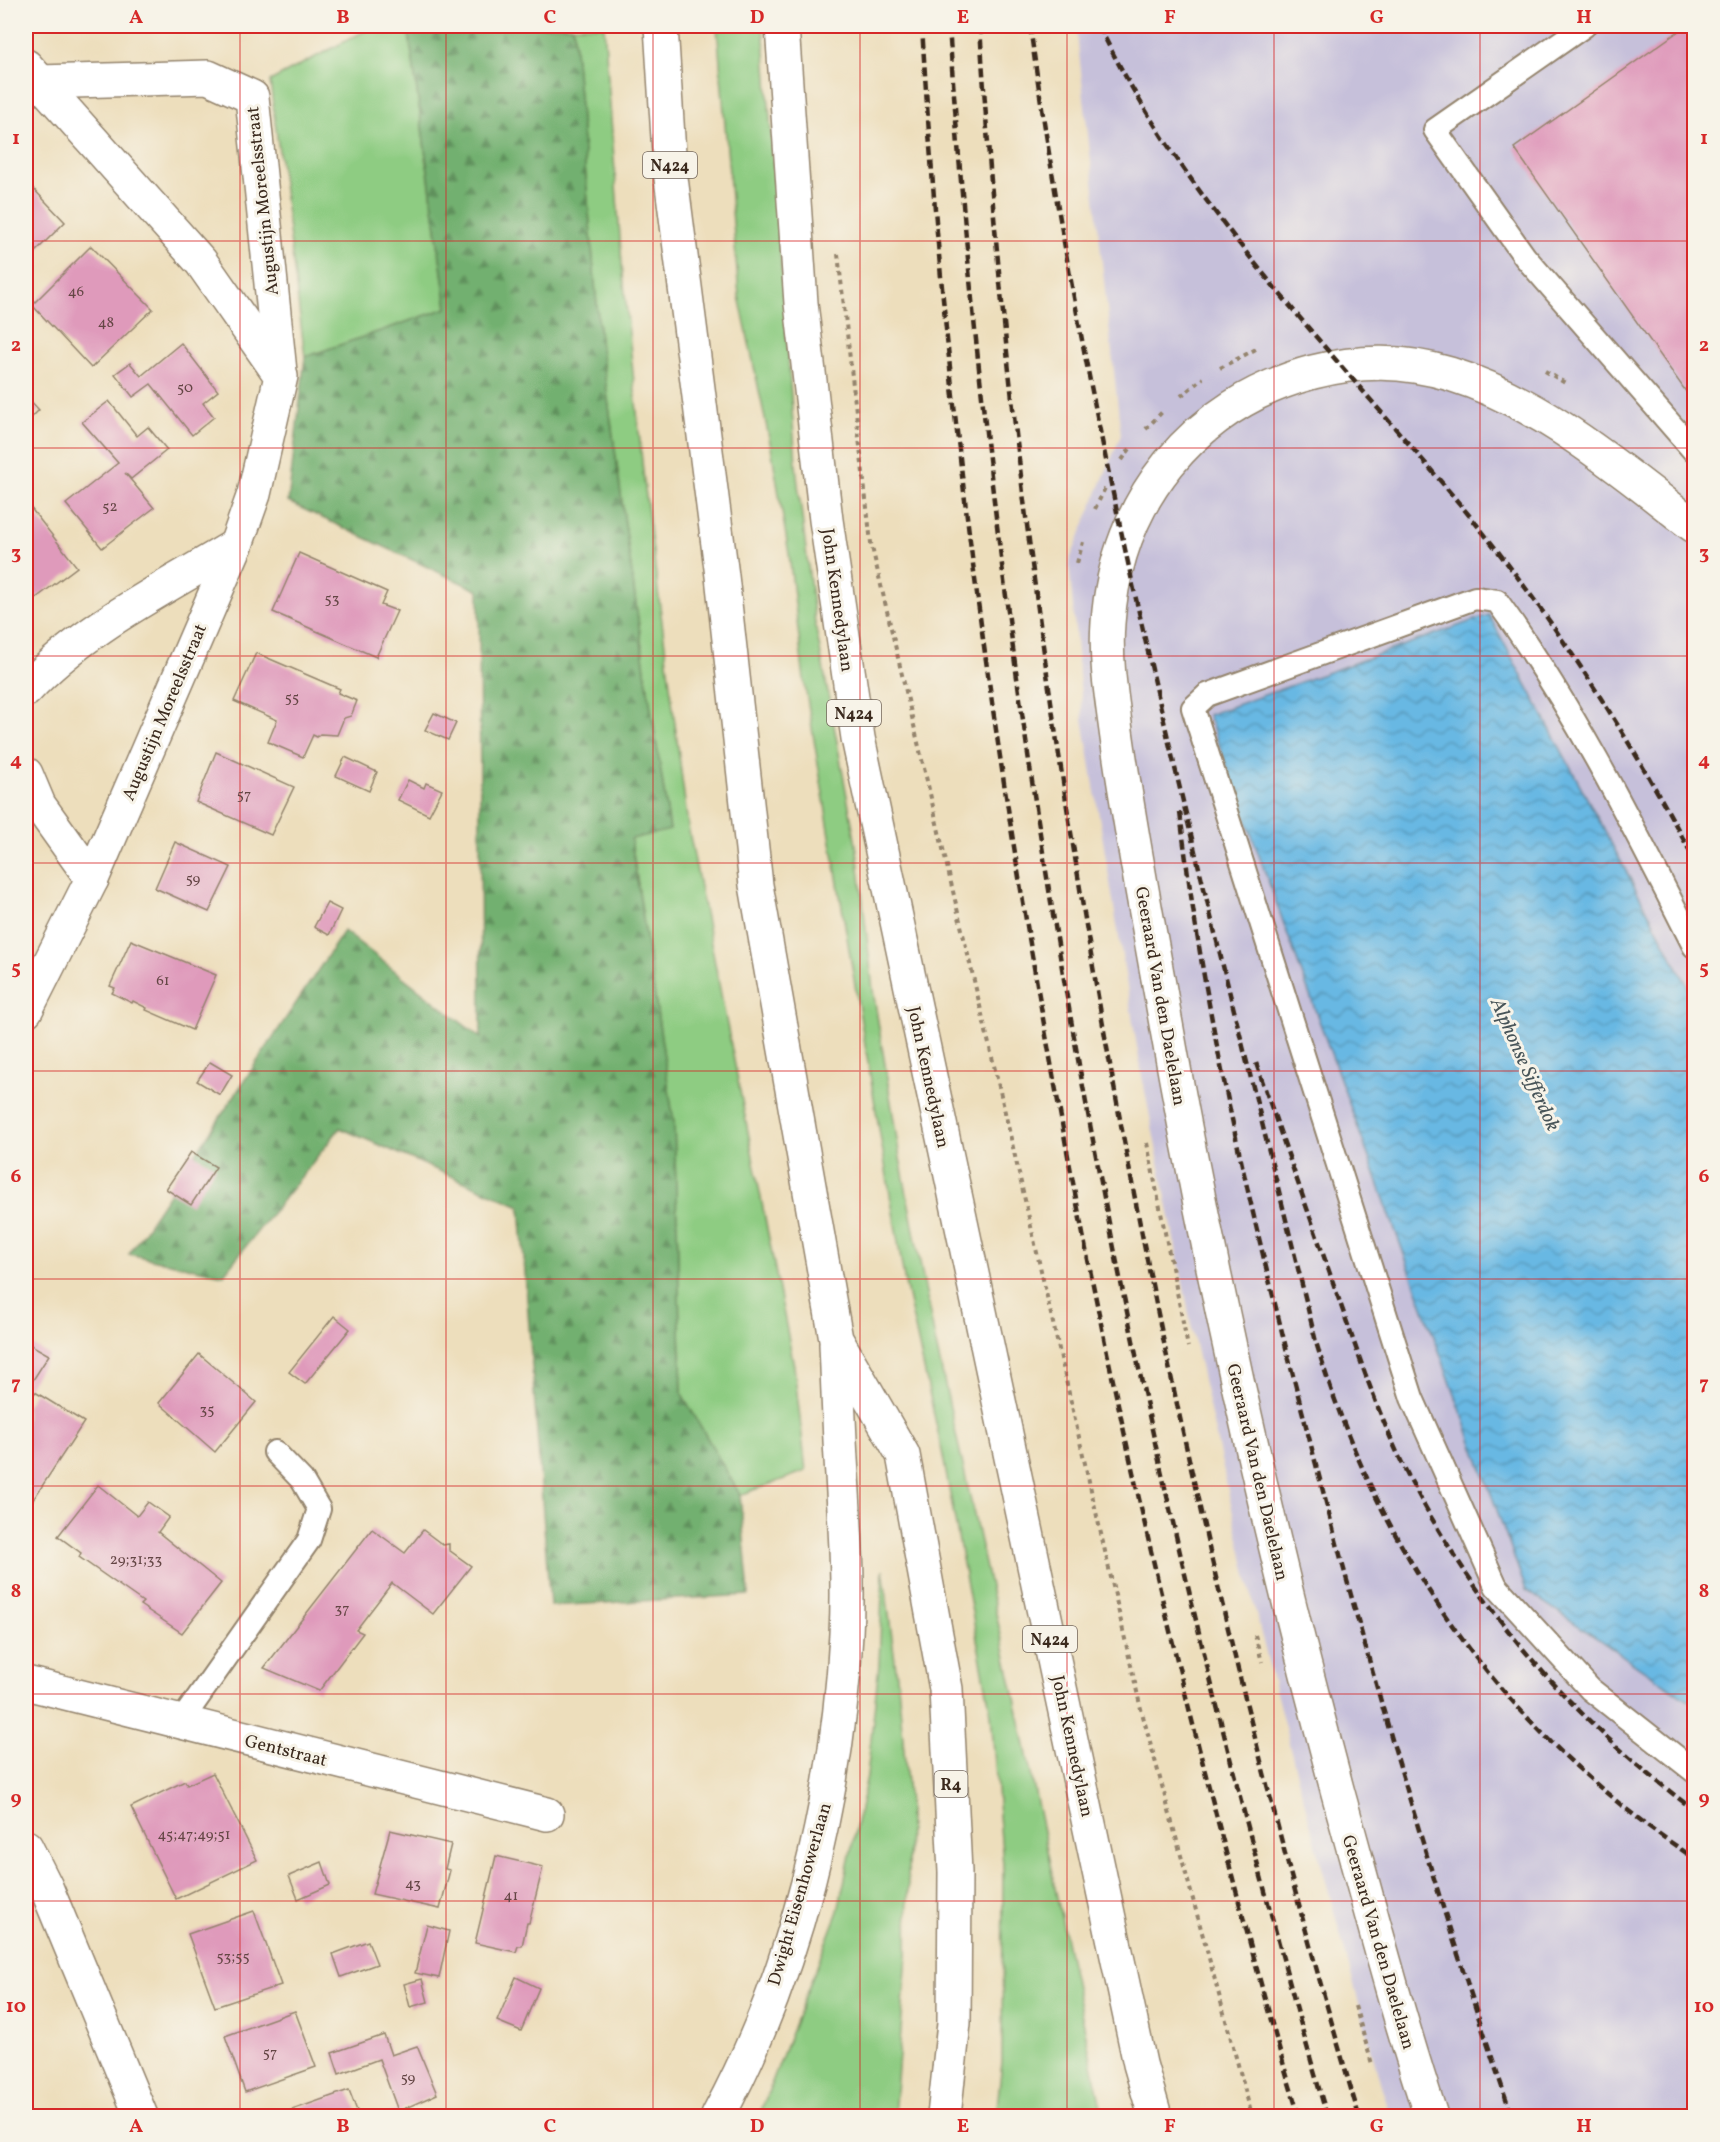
<svg xmlns="http://www.w3.org/2000/svg" width="1720" height="2142" font-family="Vollkorn,serif">
<defs>
<pattern id="forest-firs" width="22" height="20" patternUnits="userSpaceOnUse" patternTransform="scale(1.5)"><rect width="22" height="20" fill="#72b070"/><path d="M5 1l3.5 6h-7zM16 11l3.5 6h-7z" fill="#5f8f5b"/></pattern>
<pattern id="water-waves" width="16" height="10" patternUnits="userSpaceOnUse" patternTransform="scale(1.5)"><rect width="16" height="10" fill="#68b8e3"/><path d="M0 5q4-4 8 0t8 0" fill="none" stroke="#5796b7"/></pattern>
</defs>
<rect width="100%" height="100%" fill="#f7f3e8"/>
<filter id="ink" filterUnits="userSpaceOnUse"><feTurbulence type="fractalNoise" baseFrequency=".0167" numOctaves="2"/><feDisplacementMap in="SourceGraphic" scale="12" xChannelSelector="R" yChannelSelector="G"/><feConvolveMatrix kernelMatrix="1 2 1 2 8 2 1 2 1" color-interpolation-filters="sRGB"/></filter>
<filter id="wash" filterUnits="userSpaceOnUse"><feTurbulence type="fractalNoise" baseFrequency=".008" numOctaves="4" result="noise"/><feDisplacementMap in="SourceGraphic" scale="24" xChannelSelector="R" yChannelSelector="G"/><feGaussianBlur stdDeviation="1.35" result="paint"/><feColorMatrix in="noise" values="0 0 0 0 0 0 0 0 0 0 0 0 0 0 0 0 0 1.4 0 .05"/><feComposite in="paint" operator="in"/></filter>
<g filter="url(#wash)">
<rect width="100%" height="100%" fill="#eddebc"/>
<polygon fill="#c6c0da" points="1076,26 1694,26 1694,998 1489,615 1526,1590 1694,1704 1694,2116 1391,2116 1381,2085 1297,1775 1254,1606 1195,1344 1141,1071 1083,719 1069,562 1121,435"/>
<g fill="#8ecc82" stroke="#647b50" stroke-width="1.5">
<polygon points="374,26 408,26 447,308 305,357 270,81"/>
<polygon points="573,26 604,26 622,264 644,481 688,826 794,1366 806,1471 740,1495 682,1394 674,1123 631,839 670,829 646,677 600,341"/>
<polygon points="717,26 763,26 797,476 815,623 857,850 873,990 900,1158 936,1345 1015,1698 1103,2116 996,2116 1002,2062 1003,1865 991,1714 942,1451 904,1278 804,680 789,554 771,447 739,296"/>
<polygon points="883,1569 898,1684 909,1805 907,1956 894,2116 759,2116 838,1911 867,1776 879,1664"/>
</g>
<polygon fill="url(#forest-firs)" stroke="#566d47" stroke-width="1.5" points="408,26 573,26 600,341 646,677 670,830 631,839 674,1123 682,1394 740,1495 749,1595 550,1606 520,1206 340,1128 223,1275 129,1254 344,931 481,1038 479,591 288,502 305,357 447,308"/>
<polygon fill="url(#water-waves)" stroke="#527180" stroke-width="1.5" points="1489,615 1694,998 1694,1704 1526,1590 1208,715"/>
<g id="blocks">
<g fill="#df9abb">
<polygon points="1686,26 1694,26 1694,403 1514,148"/>
<polygon points="26,181 65,222 26,261"/>
<polygon points="91,246 153,309 91,368 32,305"/>
<polygon points="181,343 218,391 203,403 214,417 192,435 151,384 133,397 115,374 130,363 141,376"/>
<polygon points="26,396 39,410 26,423"/>
<polygon points="109,401 137,436 148,427 167,450 131,479 125,473 154,508 102,548 66,504 118,463 82,422"/>
<polygon points="26,502 77,567 36,598 26,585"/>
<polygon points="299,553 387,592 381,605 397,611 376,657 273,612"/>
<polygon points="256,653 340,689 338,693 357,701 351,716 344,718 337,735 320,734 317,737 313,735 303,757 268,742 277,720 234,701"/>
<polygon points="434,713 456,723 448,740 425,730"/>
<polygon points="216,752 294,787 271,835 196,802"/>
<polygon points="345,757 377,772 369,791 336,776"/>
<polygon points="408,780 424,788 426,783 442,790 429,815 398,800"/>
<polygon points="175,842 231,867 209,912 155,888"/>
<polygon points="327,903 341,910 329,935 314,927"/>
<polygon points="131,940 216,975 192,1030 146,1010 147,1008 133,1001 132,1003 112,993 115,988 110,986"/>
<polygon points="210,1062 232,1075 220,1095 197,1081"/>
<polygon points="191,1152 216,1167 191,1205 166,1189"/>
<polygon points="334,1316 350,1329 305,1384 289,1372"/>
<polygon points="26,1342 49,1355 26,1391"/>
<polygon points="199,1354 256,1402 215,1452 159,1403"/>
<polygon points="35,1392 84,1422 33,1500 26,1495 26,1406"/>
<polygon points="98,1485 137,1516 148,1502 169,1517 158,1532 221,1583 182,1633 140,1605 143,1602 79,1557 81,1553 58,1536"/>
<polygon points="372,1529 405,1553 423,1530 443,1545 449,1544 449,1550 471,1566 433,1614 392,1583 356,1630 363,1633 319,1691 264,1668"/>
<polygon points="213,1773 257,1860 176,1899 131,1807 185,1781 187,1785"/>
<polygon points="390,1830 451,1844 445,1869 450,1870 440,1909 372,1894"/>
<polygon points="496,1856 543,1867 529,1923 527,1923 522,1946 518,1946 516,1952 475,1943"/>
<polygon points="322,1862 330,1885 298,1899 289,1876"/>
<polygon points="254,1911 281,1985 215,2007 188,1934"/>
<polygon points="427,1925 449,1931 439,1978 415,1973"/>
<polygon points="368,1941 377,1964 341,1977 333,1954"/>
<polygon points="516,1977 539,1988 521,2031 497,2021"/>
<polygon points="422,1979 428,2002 410,2007 404,1984"/>
<polygon points="295,2011 316,2067 245,2092 225,2036"/>
<polygon points="384,2035 391,2055 417,2046 437,2094 401,2110 404,2116 376,2116 398,2111 379,2059 339,2074 332,2053"/>
<polygon points="349,2090 359,2116 289,2116 286,2112"/>
</g>
</g>
</g>
<g filter="url(#ink)">
<use href="#blocks" fill-opacity="0" stroke="#94846d" stroke-width="1.5"/>
<g fill="none" stroke-linecap="round" stroke-linejoin="round">
<g stroke="#94846d" stroke-width="26">
<g id="service">
<polyline points="1584,26 1435,130 1525,257 1694,451"/>
<path d="M1694,946c-60,-118 -119,-237 -197,-345l-22,-3 -268,97 -14,13 219,690 84,188 94,103 104,82"/>
<polyline points="180,1723 309,1540 319,1509 302,1480 275,1452"/>
</g>
</g>
<g stroke="#94846d" stroke-width="36">
<g id="minor">
<polyline points="26,66 201,262 281,376 254,494 236,545 92,879 26,1010"/>
<polyline points="40,82 208,77 252,97 280,372"/>
<path d="M26,690c57,-62 138,-101 210,-145"/>
<polyline points="26,774 39,805 92,879"/>
<polyline points="26,1683 547,1814"/>
<polyline points="26,1847 46,1887 141,2116"/>
<path d="M1431,2116c-35,-106 -63,-215 -93,-323 -71,-265 -131,-533 -178,-803 -15,-84 -31,-168 -43,-252 -5,-38 -12,-76 -9,-115 8,-123 86,-219 205,-251 47,-12 90,-12 137,2 94,29 168,94 244,152"/>
</g>
</g>
<g stroke="#94846d" stroke-width="36">
<g id="trunk">
<polyline points="661,26 670,170 722,576 756,885 836,1339 903,1455 946,1689 955,1872 954,2023 944,2116"/>
<polyline points="782,26 801,303 826,520 858,738 1140,2064 1155,2116"/>
<path d="M718,2116c78,-144 120,-319 128,-482 3,-53 -1,-106 -4,-159 -3,-43 -4,-87 -6,-131"/>
</g>
</g>
<g stroke="#94846d" stroke-width="4" stroke-dasharray="4.5 4.5" stroke-linecap="butt">
<polyline points="838,254 871,543 1004,1108 1140,1705 1252,2116"/>
<polyline points="1220,368 1256,349"/>
<polyline points="1545,371 1567,384"/>
<polyline points="1181,396 1203,378"/>
<polyline points="1146,429 1164,410"/>
<polyline points="1122,460 1132,446"/>
<polyline points="1095,509 1106,486"/>
<polyline points="1077,563 1083,542"/>
<polyline points="1147,1143 1188,1347"/>
<polyline points="1255,1635 1262,1662"/>
<polyline points="1355,2006 1372,2064"/>
</g>
<use href="#service" stroke="#fff" stroke-width="22"/>
<use href="#minor" stroke="#fff" stroke-width="33"/>
<use href="#trunk" stroke="#fff" stroke-width="33"/>
<g stroke="#3b2a1e" stroke-width="4.5" stroke-dasharray="9 4.5" stroke-linecap="butt">
<path d="M922,26c21,363 71,724 137,1081 47,260 106,517 174,772 21,80 42,159 66,237"/>
<path d="M949,26c43,623 149,1239 310,1843 22,82 44,166 68,247"/>
<path d="M980,26c17,285 52,568 98,850 67,418 160,834 281,1240"/>
<path d="M1030,26c61,445 180,880 286,1316 63,214 191,393 378,516"/>
<path d="M1099,26c91,186 239,330 369,488 88,107 162,224 226,345"/>
<path d="M1180,812c24,207 73,409 125,610 60,234 128,466 207,694"/>
<path d="M1256,1063c27,77 54,154 81,231 22,62 43,127 73,185 71,135 163,240 284,331"/>
</g>
</g>
</g>
<path fill="none" stroke="#d62828" stroke-width="1.5" stroke-opacity="0.55" d="M240,26v2090M446,26v2090M653,26v2090M860,26v2090M1067,26v2090M1274,26v2090M1480,26v2090M26,241h1668M26,448h1668M26,656h1668M26,863h1668M26,1071h1668M26,1279h1668M26,1486h1668M26,1694h1668M26,1901h1668"/>
<g text-anchor="middle" stroke-width="6" stroke-linejoin="round" paint-order="stroke">
<g font-size="15" fill="#644645">
<text x="76" y="296">46</text>
<text x="106" y="327">48</text>
<text x="185" y="392">50</text>
<text x="110" y="511">52</text>
<text x="332" y="603">53</text>
<text x="292" y="702">55</text>
<text x="244" y="799">57</text>
<text x="193" y="883">59</text>
<text x="163" y="985">61</text>
<text x="207" y="1414">35</text>
<text x="136" y="1564">29;31;33</text>
<text x="342" y="1613">37</text>
<text x="194" y="1839">45;47;49;51</text>
<text x="413" y="1888">43</text>
<text x="511" y="1900">41</text>
<text x="233" y="1961">53;55</text>
<text x="270" y="2057">57</text>
<text x="408" y="2082">59</text>
</g>
<g fill="#f7f3e8" stroke="#73665b" stroke-width="1.5">
<rect x="643" y="152" width="54" height="26" rx="4.5"/>
<rect x="827" y="700" width="54" height="26" rx="4.5"/>
<rect x="1023" y="1626" width="54" height="26" rx="4.5"/>
<rect x="934.5" y="1771" width="33" height="26" rx="4.5"/>
</g>
<g font-size="16" font-weight="bold" fill="#3b2a1e">
<text x="670" y="171">N424</text>
<text x="854" y="719">N424</text>
<text x="1050" y="1645">N424</text>
<text x="951" y="1790">R4</text>
</g>
<g font-size="18" fill="#3b2a1e" stroke="#f7f3e8">
<text transform="translate(262 201) rotate(-96)" y="6">Augustijn Moreelsstraat</text>
<text transform="translate(838 600) rotate(82)" y="6">John Kennedylaan</text>
<text transform="translate(164 712) rotate(-67)" y="6">Augustijn Moreelsstraat</text>
<text transform="translate(1161 996) rotate(80)" y="6">Geeraard Van den Daelelaan</text>
<text transform="translate(929 1077) rotate(78)" y="6">John Kennedylaan</text>
<text transform="translate(1258 1472) rotate(77)" y="6">Geeraard Van den Daelelaan</text>
<text transform="translate(1073 1746) rotate(78)" y="6">John Kennedylaan</text>
<text transform="translate(286 1750) rotate(14)" y="6">Gentstraat</text>
<text transform="translate(799 1894) rotate(-74)" y="6">Dwight Eisenhowerlaan</text>
<text transform="translate(1379 1942) rotate(74)" y="6">Geeraard Van den Daelelaan</text>
</g>
<g font-size="20" font-style="italic" fill="#485559" stroke="#f7f3e8">
<text transform="translate(1526 1064) rotate(66)" y="7">Alphonse Sifferdok</text>
</g>
</g>
<rect width="1720" height="2142" fill="none" stroke="#f7f3e8" stroke-width="66"/>
<rect x="33" y="33" width="1654" height="2076" fill="none" stroke="#d62828" stroke-width="2"/>
<g font-size="20" text-anchor="middle" font-weight="bold" fill="#d62828">
<text x="136" y="23">A</text>
<text x="343" y="23">B</text>
<text x="550" y="23">C</text>
<text x="757" y="23">D</text>
<text x="963" y="23">E</text>
<text x="1170" y="23">F</text>
<text x="1377" y="23">G</text>
<text x="1584" y="23">H</text>
<text x="16" y="144">1</text>
<text x="1704" y="144">1</text>
<text x="16" y="351">2</text>
<text x="1704" y="351">2</text>
<text x="16" y="559">3</text>
<text x="1704" y="559">3</text>
<text x="16" y="766">4</text>
<text x="1704" y="766">4</text>
<text x="16" y="974">5</text>
<text x="1704" y="974">5</text>
<text x="16" y="1182">6</text>
<text x="1704" y="1182">6</text>
<text x="16" y="1389">7</text>
<text x="1704" y="1389">7</text>
<text x="16" y="1597">8</text>
<text x="1704" y="1597">8</text>
<text x="16" y="1804">9</text>
<text x="1704" y="1804">9</text>
<text x="16" y="2012">10</text>
<text x="1704" y="2012">10</text>
<text x="136" y="2132">A</text>
<text x="343" y="2132">B</text>
<text x="550" y="2132">C</text>
<text x="757" y="2132">D</text>
<text x="963" y="2132">E</text>
<text x="1170" y="2132">F</text>
<text x="1377" y="2132">G</text>
<text x="1584" y="2132">H</text>
</g>
</svg>
